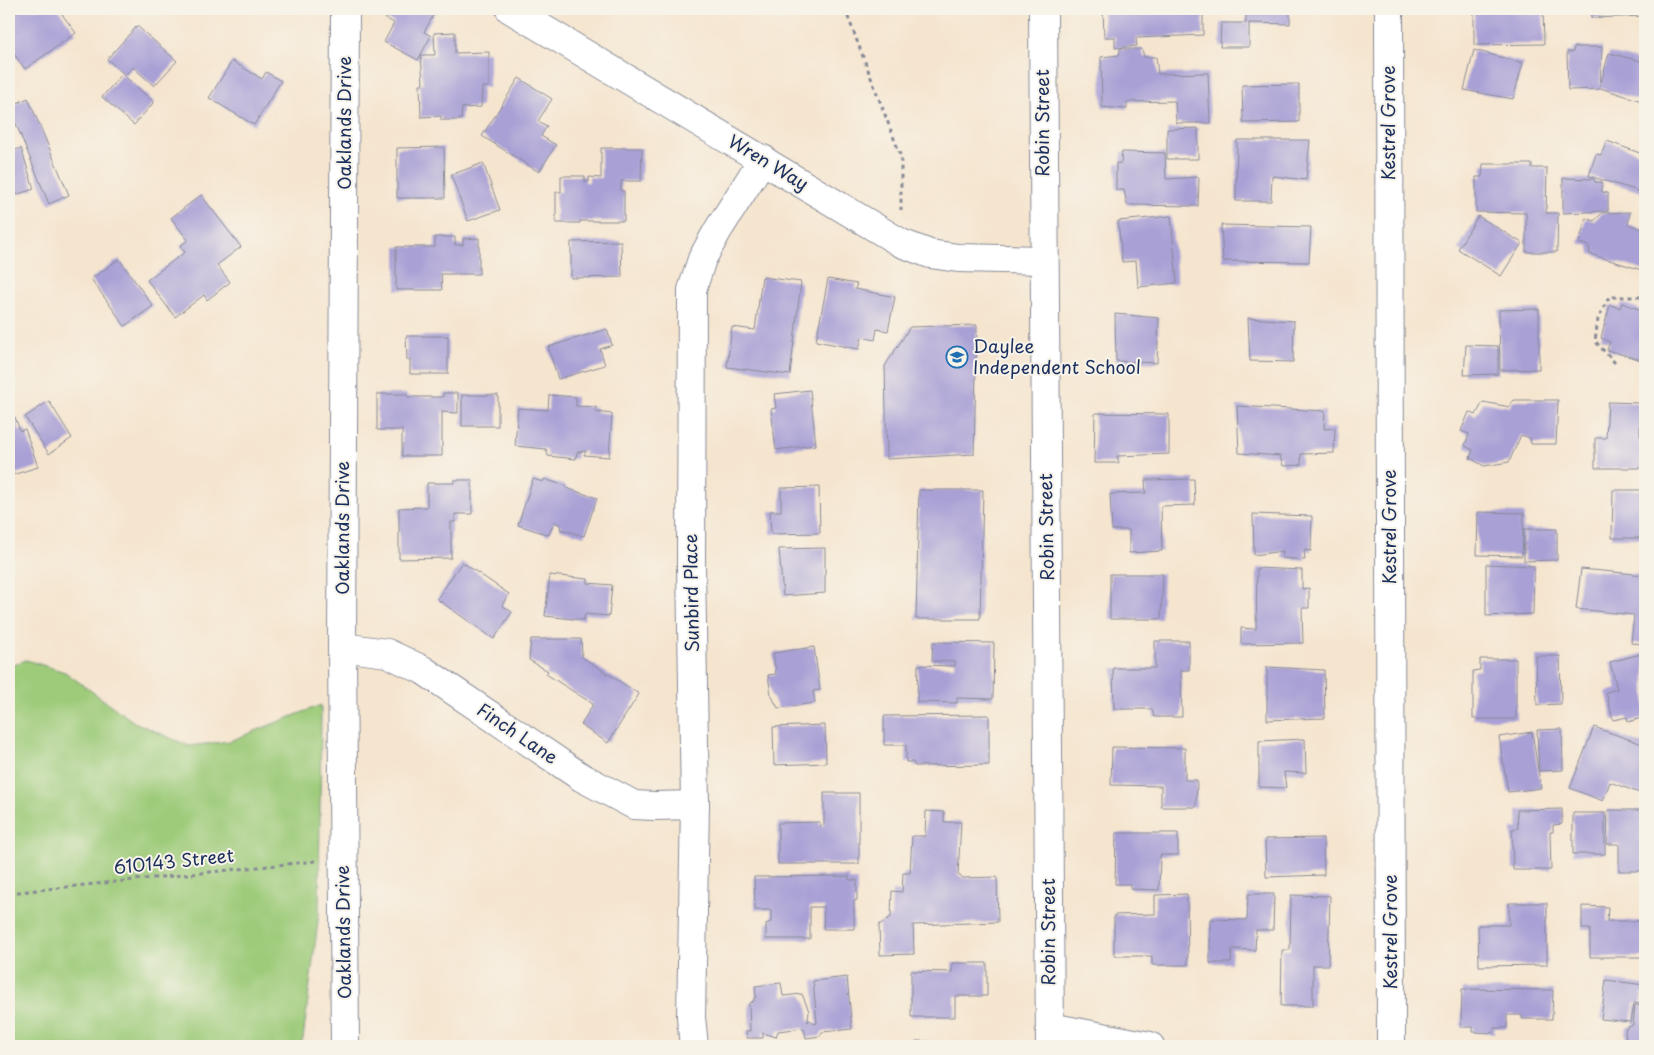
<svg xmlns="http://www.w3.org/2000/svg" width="1654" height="1055" font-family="'Playpen Sans',sans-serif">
<rect width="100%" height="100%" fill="#f7f3e8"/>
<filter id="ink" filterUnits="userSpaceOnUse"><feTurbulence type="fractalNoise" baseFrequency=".02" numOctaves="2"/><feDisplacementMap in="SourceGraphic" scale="10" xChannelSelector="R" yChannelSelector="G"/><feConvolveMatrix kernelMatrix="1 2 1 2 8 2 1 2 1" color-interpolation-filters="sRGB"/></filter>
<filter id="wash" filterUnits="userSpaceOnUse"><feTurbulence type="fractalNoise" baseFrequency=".0096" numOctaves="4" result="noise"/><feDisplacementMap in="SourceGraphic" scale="20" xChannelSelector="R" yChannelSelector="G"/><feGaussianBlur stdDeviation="1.12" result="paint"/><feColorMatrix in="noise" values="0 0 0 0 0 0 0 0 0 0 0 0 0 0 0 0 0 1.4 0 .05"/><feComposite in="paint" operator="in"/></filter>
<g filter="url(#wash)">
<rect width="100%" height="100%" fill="#f5e5cf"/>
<polygon fill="#9dcb79" stroke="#5c7d6c" points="26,660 65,672 134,722 189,746 230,741 321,705 319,913 303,1039 299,1046 9,1046 9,667"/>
<g id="blocks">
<g fill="#a9a0d5">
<polygon points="20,9 58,9 76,33 25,69 9,47 9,18"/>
<polygon points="391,9 437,9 424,32 431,36 418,60 384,42 394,23 385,18"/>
<polygon points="1103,9 1203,9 1203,35 1136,38 1137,46 1115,48 1115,37 1104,37"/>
<polygon points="1246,9 1290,9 1290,24 1249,23 1249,47 1220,47 1221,23 1246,23"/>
<polygon points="1474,9 1543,9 1544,44 1474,45"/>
<polygon points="1592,9 1645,9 1645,16 1591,18"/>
<polygon points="137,26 177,61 154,86 133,67 125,75 107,59"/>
<polygon points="455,32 455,53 489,52 489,87 482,87 481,107 462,108 461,120 441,120 441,116 421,117 420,84 423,84 421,55 435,55 434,33"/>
<polygon points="1574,47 1602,47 1600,86 1609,53 1645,62 1645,102 1600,88 1600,89 1568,90 1567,52 1573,52"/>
<polygon points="1120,49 1142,49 1144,57 1156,57 1158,74 1208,73 1210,123 1176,123 1175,101 1127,102 1127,109 1102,107 1101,57 1119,55"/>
<polygon points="1474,50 1523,63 1513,99 1464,90"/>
<polygon points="232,61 262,79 266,72 281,81 254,125 209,98"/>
<polygon points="122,74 154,102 134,125 102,97"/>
<polygon points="519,78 552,99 538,121 547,126 541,136 556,145 539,172 482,136"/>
<polygon points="1299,84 1299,122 1243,123 1242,85"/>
<polygon points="28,98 69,195 49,204 9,107"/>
<polygon points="1198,128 1198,159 1167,159 1167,129"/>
<polygon points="1237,140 1310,140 1306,180 1272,176 1271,201 1236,201"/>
<polygon points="1607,141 1645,155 1645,193 1589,176 1596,154 1601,155"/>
<polygon points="444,147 445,198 397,198 397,148"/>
<polygon points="21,148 34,189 9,197 9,152"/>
<polygon points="601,148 642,148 641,181 621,181 621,191 624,191 624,221 580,221 580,223 556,223 556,192 561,192 561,176 585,176 585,182 589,182 589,177 601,178"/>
<polygon points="1122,152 1165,153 1166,179 1199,177 1198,206 1127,205 1124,190 1116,190 1116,163 1121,163"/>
<polygon points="483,163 500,210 468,221 451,175"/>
<polygon points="1483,164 1532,164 1532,168 1547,168 1546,213 1558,213 1557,252 1526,252 1526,213 1476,212 1476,177 1482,177"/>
<polygon points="1563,178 1594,179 1595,182 1602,182 1602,192 1608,193 1608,211 1563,213"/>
<polygon points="201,195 241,247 217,265 230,282 207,300 204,295 175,317 147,280 185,252 180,246 188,240 171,218"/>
<polygon points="1630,212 1628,224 1645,230 1645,271 1590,254 1589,246 1579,243 1586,218 1594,221 1602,213"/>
<polygon points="1171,216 1177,283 1138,287 1136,261 1122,262 1118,221"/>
<polygon points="1478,216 1522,243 1501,276 1458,249"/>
<polygon points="1221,225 1311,227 1309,262 1223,261"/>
<polygon points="435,237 455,237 455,245 463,245 463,239 479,238 479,274 441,274 442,290 396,290 396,247 435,247"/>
<polygon points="621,241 622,277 571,278 571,242"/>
<polygon points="119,259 153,306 125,326 91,279"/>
<polygon points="9,273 10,273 12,293 9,294"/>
<polygon points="762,277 801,282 790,375 727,367 732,327 755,330"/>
<polygon points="828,279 857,284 855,289 895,297 888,331 877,329 875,340 862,337 859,349 816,341"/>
<polygon points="1622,303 1641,310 1641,315 1645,317 1645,361 1607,350 1610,342 1601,338 1610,305 1620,308"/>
<polygon points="1539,309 1539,369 1500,370 1499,310"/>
<polygon points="1115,314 1159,318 1157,363 1116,361"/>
<polygon points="1248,318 1294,321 1293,362 1250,361"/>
<polygon points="977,325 974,454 887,459 885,366 910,327"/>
<polygon points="607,329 612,345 600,349 605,365 558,379 548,347"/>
<polygon points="406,336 448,336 448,374 410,374 410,360 407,360"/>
<polygon points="1466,345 1498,346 1498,374 1464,375"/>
<polygon points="810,390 816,445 776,450 771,409 776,408 774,394"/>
<polygon points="443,393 458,393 458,413 442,412 442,456 402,456 402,430 377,430 377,394 406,394 408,397 443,397"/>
<rect x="462" y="395" width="36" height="31"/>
<polygon points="549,395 576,397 576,406 596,407 596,412 612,414 609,457 584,455 586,451 577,452 576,459 548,456 546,449 515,446 518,408 548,410"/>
<polygon points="1515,400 1558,400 1556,444 1531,444 1530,438 1521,435 1509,462 1484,466 1470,458 1473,450 1465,446 1469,434 1461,431 1469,412 1476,415 1483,402 1510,407 1511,402"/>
<polygon points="49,401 72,438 49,454 25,417"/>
<polygon points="1608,402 1640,403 1640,436 1645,436 1645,468 1595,468 1595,438 1606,438"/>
<polygon points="1237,406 1325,411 1324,429 1335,428 1334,453 1301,454 1301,465 1283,466 1280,456 1239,453"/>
<polygon points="1095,413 1169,414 1169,454 1117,456 1119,463 1094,463"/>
<polygon points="15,417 20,431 25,429 38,467 9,476 9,419"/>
<polygon points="533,479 543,482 544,479 566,486 566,488 597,498 584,536 560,529 561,525 554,522 549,535 518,525"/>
<polygon points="1194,479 1195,505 1161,506 1162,551 1129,553 1129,530 1112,530 1110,494 1146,493 1145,480"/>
<polygon points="454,480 472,480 472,514 455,514 455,522 451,522 451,558 399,559 399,508 427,507 427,483 454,483"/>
<polygon points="819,487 820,533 771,534 770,511 781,511 781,488"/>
<polygon points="919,490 983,490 980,619 916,619"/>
<polygon points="1613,490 1645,490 1645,538 1612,538"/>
<polygon points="1478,512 1524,513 1522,556 1477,555"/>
<polygon points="1253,514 1312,516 1311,551 1304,550 1305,560 1282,558 1283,551 1254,555"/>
<polygon points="1524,529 1557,529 1557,560 1524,561"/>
<polygon points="825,548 825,593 783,596 779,549"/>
<polygon points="462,562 509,594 502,605 512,612 494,639 437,599"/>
<polygon points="1486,564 1534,566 1533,614 1486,616"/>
<polygon points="1257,568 1302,570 1302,589 1309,588 1309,608 1302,608 1303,643 1241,644 1241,628 1256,629"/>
<polygon points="1581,569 1645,575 1645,644 1631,643 1634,615 1576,609"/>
<polygon points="1110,574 1163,574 1161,619 1110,619"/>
<polygon points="550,575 588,579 588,583 612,585 609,616 585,614 584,620 545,616"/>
<polygon points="531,639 581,639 582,657 639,694 608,743 581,725 593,704 546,674 548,671 529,660"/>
<polygon points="1155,641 1189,641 1189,670 1181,670 1182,717 1154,717 1152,709 1114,709 1113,668 1155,668"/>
<polygon points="933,642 994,643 993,699 957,698 957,703 917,702 918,665 955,666 955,661 932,661"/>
<polygon points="814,647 820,690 813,691 815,703 778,708 771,695 768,675 776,674 773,653"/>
<polygon points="1645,653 1645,717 1628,722 1627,717 1613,720 1606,692 1617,689 1610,662"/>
<polygon points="1536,656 1560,656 1561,704 1537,705"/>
<polygon points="1480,659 1516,659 1516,719 1473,719 1473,671 1480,670"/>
<polygon points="1267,667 1324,670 1325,718 1267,720"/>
<polygon points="989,715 989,765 915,766 913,762 906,762 906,745 884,745 884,716"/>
<polygon points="825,725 826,763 774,765 773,727"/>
<polygon points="1594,727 1645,745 1645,795 1610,782 1603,801 1570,788"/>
<polygon points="1562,729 1563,770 1539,771 1537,730"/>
<polygon points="1532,732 1541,788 1508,792 1499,737"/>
<polygon points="1305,739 1306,773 1284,772 1286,788 1259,787 1259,741"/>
<polygon points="1112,747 1185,748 1185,780 1197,780 1196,807 1161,807 1161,786 1111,785"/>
<polygon points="824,793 859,793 859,864 778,864 778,823 820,822 820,826 824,825"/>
<polygon points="1562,809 1562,824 1553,825 1553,832 1550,832 1551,870 1513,870 1512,829 1518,828 1517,810"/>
<polygon points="1608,810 1645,810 1645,871 1619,871 1619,844 1607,844"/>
<polygon points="926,811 944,812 944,822 961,822 958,875 963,878 997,877 998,922 913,925 914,954 880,955 879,925 891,917 892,891 902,892 903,873 910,873 912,836 925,836"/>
<rect x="1573" y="813" width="32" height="41"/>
<polygon points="1116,833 1178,833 1178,855 1160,855 1159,890 1130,889 1130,884 1115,884"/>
<polygon points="1323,838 1324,875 1266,877 1265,839"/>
<polygon points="849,876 849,880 857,880 857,900 854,901 854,929 823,929 824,907 810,907 810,939 766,939 766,924 771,922 771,910 755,910 754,877"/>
<polygon points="1187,894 1188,965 1152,965 1152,956 1114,956 1114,915 1155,914 1155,895"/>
<polygon points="1248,894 1274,894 1273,930 1256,930 1255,950 1232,949 1231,963 1210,963 1210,919 1247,920"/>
<polygon points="1291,895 1330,896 1328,965 1313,965 1313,1006 1281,1006 1282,950 1290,950"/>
<polygon points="1509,903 1547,903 1547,965 1479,966 1478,925 1509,925"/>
<polygon points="1582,906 1608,907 1607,921 1645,921 1645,957 1590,957 1590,929 1582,929"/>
<polygon points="952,963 987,963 987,996 955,996 955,1017 911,1017 911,971 952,972"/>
<polygon points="847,977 852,1029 822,1032 820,1036 806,1038 804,1028 778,1031 776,1037 763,1033 763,1038 747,1038 746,1031 750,1031 749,1003 754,1001 754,998 756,997 755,986 781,983 783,996 802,994 809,1011 808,1022 810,1020 815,1024 817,1023 813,981"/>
<polygon points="1606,980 1645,985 1645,994 1642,993 1641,1004 1634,1003 1631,1022 1601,1019"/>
<polygon points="1462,989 1553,990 1552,1019 1522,1019 1522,1015 1507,1015 1507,1028 1494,1028 1494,1033 1473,1032 1473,1027 1461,1027"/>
<polygon points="1644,994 1645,1046 1633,1046 1633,1042 1626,1040 1625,1032 1626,1028 1633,1025 1635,1005 1643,1006"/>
<polygon points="916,1041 945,1042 945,1046 916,1046"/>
</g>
</g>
</g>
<g filter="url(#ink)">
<use href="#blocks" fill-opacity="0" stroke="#888a96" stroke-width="1"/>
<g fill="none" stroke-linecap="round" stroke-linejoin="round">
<g stroke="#888a96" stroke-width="30">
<g id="minor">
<polyline points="510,9 901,243 930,254 958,258 1043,260"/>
<polyline points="1043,9 1050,1046"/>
<polyline points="1389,9 1391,1046"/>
<polyline points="342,647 387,653 423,670 581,777 634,805 654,806 695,805"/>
<polyline points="1050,1027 1150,1046"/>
<polyline points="345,1046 342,647 345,9"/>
<polyline points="694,1046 691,1017 695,805 691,565 692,290 702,259 718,230 763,159"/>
</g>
</g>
<g stroke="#888a96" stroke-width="3" stroke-dasharray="4 4" stroke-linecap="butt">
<polyline points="845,9 901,157 901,210"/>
<polyline points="1615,363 1595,341 1598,319 1609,297 1645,297"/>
<polyline points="9,893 316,861"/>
</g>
<use href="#minor" stroke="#fff" stroke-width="28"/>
</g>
</g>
<defs>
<g id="school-ring" transform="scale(1.125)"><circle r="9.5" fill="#f7f3e8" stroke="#1f6fb2" stroke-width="1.5"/><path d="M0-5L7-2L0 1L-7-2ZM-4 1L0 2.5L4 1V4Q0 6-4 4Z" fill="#1f6fb2"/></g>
</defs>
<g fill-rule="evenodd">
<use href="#school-ring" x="957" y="357"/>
</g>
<g text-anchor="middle" stroke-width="4" stroke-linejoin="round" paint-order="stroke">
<g font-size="18" fill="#1b2f5e" stroke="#f7f3e8">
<text transform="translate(345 123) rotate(-90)" y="6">Oaklands Drive</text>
<text transform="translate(1043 123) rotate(-90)" y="6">Robin Street</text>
<text transform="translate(1389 123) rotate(-90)" y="6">Kestrel Grove</text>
<text transform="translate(768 163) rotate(31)" y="6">Wren Way</text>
<text transform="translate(1047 527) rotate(-91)" y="6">Robin Street</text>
<text transform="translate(1390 527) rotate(-90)" y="6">Kestrel Grove</text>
<text transform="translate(343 528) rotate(-90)" y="6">Oaklands Drive</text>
<text transform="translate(692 593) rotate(-91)" y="6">Sunbird Place</text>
<text transform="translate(517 734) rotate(34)" y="6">Finch Lane</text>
<text transform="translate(174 862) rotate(-6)" y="6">610143 Street</text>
<text transform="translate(344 932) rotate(-91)" y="6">Oaklands Drive</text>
<text transform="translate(1049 932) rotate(-90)" y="6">Robin Street</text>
<text transform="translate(1391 932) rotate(-90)" y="6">Kestrel Grove</text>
</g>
<g font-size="18" fill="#1b2f5e" stroke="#f7f3e8" text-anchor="start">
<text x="973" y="353">Daylee<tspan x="973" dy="21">Independent School</tspan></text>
</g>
</g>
<rect width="1654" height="1055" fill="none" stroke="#f7f3e8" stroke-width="30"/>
</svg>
